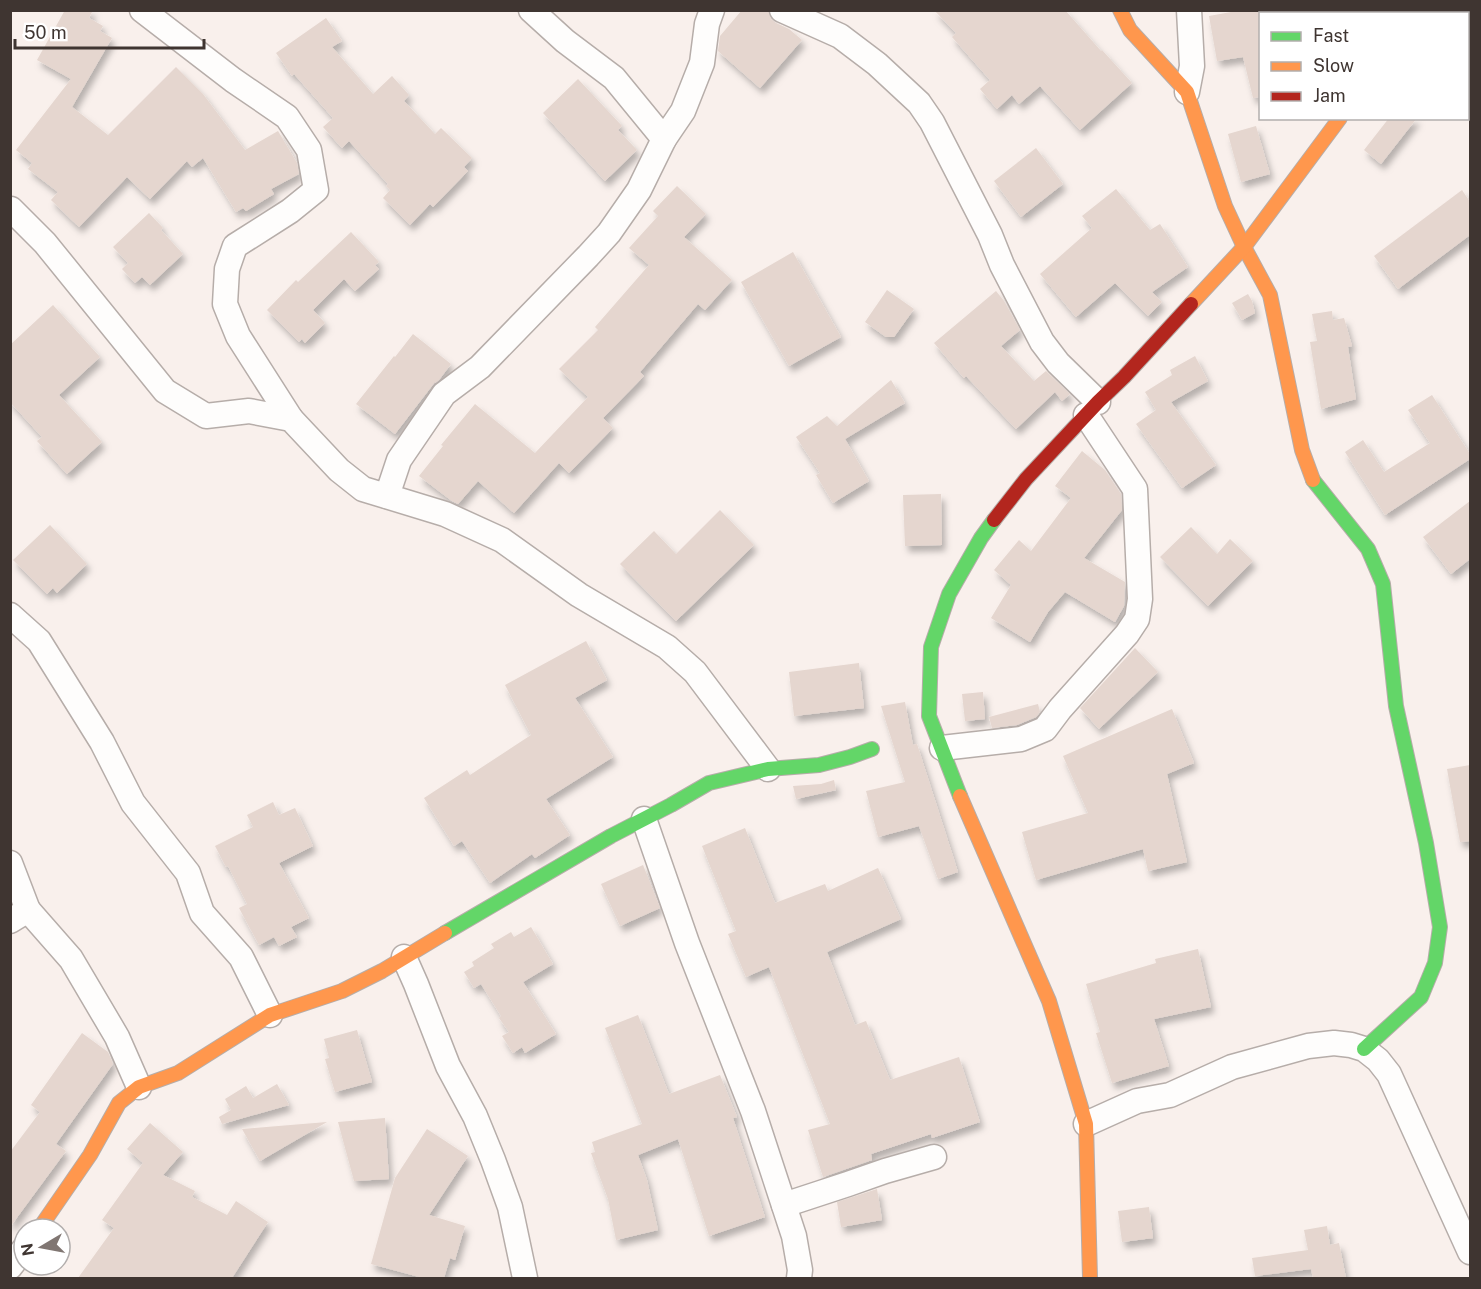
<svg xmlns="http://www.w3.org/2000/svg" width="1481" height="1289" font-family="'Public Sans',sans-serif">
<defs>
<filter id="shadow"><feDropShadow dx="3.5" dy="6" stdDeviation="3" flood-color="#0004"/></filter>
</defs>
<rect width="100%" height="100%" fill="#f9f0ec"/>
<g fill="#e5d6cf" filter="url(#shadow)">
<polygon points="65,10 93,10 89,18 103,26 100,31 112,38 72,107 108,135 176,67 203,94 245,150 278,131 297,163 299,174 271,189 274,194 246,211 243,208 236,212 203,158 192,167 187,161 150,199 127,177 79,227 51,200 58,192 28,169 32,163 16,150 71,79 37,60"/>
<polygon points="742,10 768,10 771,19 776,23 789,29 802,40 760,88 718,51 720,36"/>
<polygon points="934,10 1065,10 1101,51 1102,50 1132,83 1080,130 1040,86 1019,104 1012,95 997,109 980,89 990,80 952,37 956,33"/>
<polygon points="1242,10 1260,10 1260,97 1253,98 1243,57 1217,61 1209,16"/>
<polygon points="326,18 342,41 332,47 373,94 392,76 409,95 404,101 435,134 441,128 472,158 464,167 468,171 433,207 430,204 410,225 383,198 390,190 386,186 388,184 349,141 342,148 323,127 333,118 294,74 292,76 276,53"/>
<polygon points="578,79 622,126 618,130 637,150 605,181 543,113"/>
<polygon points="1389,118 1417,118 1381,164 1364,150"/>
<polygon points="1256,126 1270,174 1241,182 1228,134"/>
<polygon points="1036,148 1063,184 1021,217 994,181"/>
<polygon points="677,186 706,214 684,237 732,280 705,310 698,304 640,372 644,376 603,418 613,428 569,473 559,463 514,513 478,481 458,504 452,501 419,476 443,446 441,445 475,404 535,453 588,397 559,369 598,330 595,327 649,265 629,248 658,216 653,211"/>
<polygon points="1116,189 1150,230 1160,224 1188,267 1152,292 1162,302 1148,316 1115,283 1076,317 1040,274 1092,228 1082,216"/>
<polygon points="1462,190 1470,202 1470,235 1398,289 1374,256"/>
<polygon points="149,213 163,228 161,230 183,254 150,285 142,277 135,283 122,269 128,263 113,247"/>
<polygon points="351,232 379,262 375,265 379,269 355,291 344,279 313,310 325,323 305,343 302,339 299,342 267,310 296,280 298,282"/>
<polygon points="793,252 841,337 789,366 741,282"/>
<polygon points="887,290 914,309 894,337 886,337 865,322"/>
<polygon points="996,291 1004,301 1020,330 1001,346 1034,381 1046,371 1070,394 1062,401 1055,392 1016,429 966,376 964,378 934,343"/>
<polygon points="1248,294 1252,301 1255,313 1242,320 1232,303"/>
<polygon points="53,305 100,357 59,395 102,442 67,474 37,441 42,437 10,402 10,345"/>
<polygon points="1332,311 1333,320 1344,318 1352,346 1348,347 1356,399 1321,409 1310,342 1317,341 1312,314"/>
<polygon points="413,334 451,364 439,380 435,383 435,382 395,434 356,404 394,356 395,357"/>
<polygon points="1195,356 1208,381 1171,402 1216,465 1182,488 1136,424 1156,410 1145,392 1172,375 1170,370"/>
<polygon points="891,380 905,403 845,439 869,481 833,503 816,475 820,473 796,437 827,416 837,426"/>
<polygon points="1432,395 1470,454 1470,459 1385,515 1345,452 1363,440 1384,472 1430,443 1408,410"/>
<polygon points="1082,451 1105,470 1121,494 1122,510 1084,558 1125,582 1124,606 1115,622 1065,592 1048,612 1030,642 991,618 1011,585 994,570 1019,540 1031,551 1071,498 1055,486"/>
<polygon points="941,494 942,545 905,546 903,495"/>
<polygon points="1470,501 1470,559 1451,574 1423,537"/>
<polygon points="720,510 754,545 676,621 620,564 654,531 676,554"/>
<polygon points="50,525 87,564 57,593 53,588 47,594 13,560"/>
<polygon points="1191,527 1217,554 1230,539 1253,561 1208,606 1160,557"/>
<polygon points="586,641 607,680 575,698 613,757 546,799 570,835 535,858 532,854 490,883 462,841 454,846 424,798 467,770 470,775 531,735 505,685"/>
<polygon points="1135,648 1158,672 1099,729 1080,708"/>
<polygon points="859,663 864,708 794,716 789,672"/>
<polygon points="983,692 985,719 965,721 962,694"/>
<polygon points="905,702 913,745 917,744 958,872 938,879 919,826 878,837 866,791 905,782 881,706"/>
<polygon points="1038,704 1040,712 1036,717 1017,725 992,728 989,717"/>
<polygon points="1172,709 1194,763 1167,774 1187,862 1148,871 1143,849 1036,880 1022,832 1088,813 1063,756"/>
<polygon points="1470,765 1470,841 1460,842 1447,769"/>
<polygon points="834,780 836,790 796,799 793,786 821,784"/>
<polygon points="273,802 279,815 295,808 313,846 279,863 309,918 291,927 297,937 279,946 274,937 259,945 239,908 247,904 228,866 226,867 215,846 253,827 247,815"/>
<polygon points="745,828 775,903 825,884 828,891 878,868 901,919 827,952 855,1025 866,1021 890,1080 959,1057 980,1122 932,1138 931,1134 871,1154 872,1160 823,1177 808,1130 830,1124 769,967 746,977 728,934 736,931 702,846"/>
<polygon points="643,865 660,908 620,926 601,884"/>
<polygon points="531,927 553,964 523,982 556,1034 525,1053 522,1047 513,1053 502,1036 509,1032 499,1018 501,1016 481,984 474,988 464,972 474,966 472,962 494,948 491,944 511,932 514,937"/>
<polygon points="1198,949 1211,1007 1154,1019 1169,1066 1112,1083 1096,1033 1100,1032 1086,984 1156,963 1155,959"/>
<polygon points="638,1015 669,1094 720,1075 737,1117 733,1118 765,1217 709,1236 678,1139 638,1155 647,1180 658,1230 616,1240 608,1199 591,1153 595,1152 592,1142 642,1124 605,1028"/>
<polygon points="357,1030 372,1082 335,1092 325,1059 329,1058 324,1039"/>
<polygon points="82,1033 108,1052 113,1064 56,1144 66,1151 10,1227 10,1152 40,1112 31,1105"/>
<polygon points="277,1084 289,1105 222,1124 219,1117 231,1110 225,1099 246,1086 253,1098"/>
<polygon points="385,1118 389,1179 354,1181 338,1122"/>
<polygon points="327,1122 260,1161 242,1129"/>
<polygon points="150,1123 183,1152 163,1175 195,1191 192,1197 227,1215 236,1201 268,1222 232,1278 78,1278 114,1228 102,1220 143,1163 127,1149"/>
<polygon points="427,1129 468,1156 429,1215 465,1226 455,1260 450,1258 444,1278 423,1278 371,1264 395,1178"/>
<polygon points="877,1189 882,1220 841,1227 837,1202"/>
<polygon points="1149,1207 1153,1238 1122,1242 1118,1211"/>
<polygon points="1327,1226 1330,1245 1339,1243 1346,1278 1313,1278 1311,1269 1255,1276 1252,1258 1308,1250 1304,1230"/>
</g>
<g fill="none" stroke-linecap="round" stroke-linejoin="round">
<g stroke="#b6ada9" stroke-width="27">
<g id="street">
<polyline points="142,10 233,80 287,117 309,150 316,190 290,211 235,246 227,269 225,304 238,336 291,419"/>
<polyline points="531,10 565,41 614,78 664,139"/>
<polyline points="782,10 840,36 877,64 919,103 932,122 990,235 1002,265 1042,342 1058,363 1098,402"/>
<polyline points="1470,10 1470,23"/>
<polyline points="1418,14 1420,10"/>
<polyline points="1187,92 1192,66 1189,10"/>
<polyline points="11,209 45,243 165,391 206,416 249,411 291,419 339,470 363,489 445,514 502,540 579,595 667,647 695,672 768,769"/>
<polyline points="387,496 399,460 444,394 480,367 588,256 609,233 639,190 664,139 683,111 702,63 707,24 712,10"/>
<polyline points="10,615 39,641 102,742 133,803 188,873 202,913 241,957 270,1015"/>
<polyline points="942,748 1021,739 1045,729 1060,709 1127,634 1137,619 1140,599 1135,489 1086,415"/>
<polyline points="644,819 687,943 753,1111 794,1236 800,1270 799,1278"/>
<polyline points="10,863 28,910"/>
<polyline points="10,921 28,910 71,959 117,1037 139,1087"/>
<polyline points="404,957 416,984 448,1066 475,1116 493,1160 510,1207 525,1278"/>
<polyline points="1086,1124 1137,1101 1170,1095 1232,1067 1308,1046 1334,1043 1351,1045 1364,1049 1378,1060 1389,1074 1470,1252"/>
<polyline points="784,1205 848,1184 885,1171 934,1157"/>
<polyline points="10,1267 24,1249"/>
</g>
</g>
<g stroke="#b6ada9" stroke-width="16">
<g id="fast">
<polyline points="1313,480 1368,549 1383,584 1396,706 1426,843 1440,927 1435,963 1421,997 1364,1049"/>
<polyline points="960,796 929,716 931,647 949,594 981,538 994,520"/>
<polyline points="445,933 611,836 671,805 709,783 768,769 819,765 850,757 872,749"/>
</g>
</g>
<g stroke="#b6ada9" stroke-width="16">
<g id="slow">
<polyline points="1120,10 1130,30 1187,92 1225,206 1244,247 1270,295 1302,450 1313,480"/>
<polyline points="1191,304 1244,247 1340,118"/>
<polyline points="960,796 1049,1001 1086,1124 1090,1278"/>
<polyline points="39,1229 90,1155 119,1103 139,1087 178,1073 270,1015 342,991 382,971 445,933"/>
</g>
</g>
<g stroke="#b6ada9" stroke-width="16">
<polyline id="jam" points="994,520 1026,479 1098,402 1124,377 1191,304"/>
</g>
<use href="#street" stroke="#fefdfc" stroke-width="24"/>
<use href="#fast" stroke="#63d668" stroke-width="14"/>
<use href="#slow" stroke="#ff974d" stroke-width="14"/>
<use href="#jam" stroke="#b3261e" stroke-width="14"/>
</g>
<rect width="1481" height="1289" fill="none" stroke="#3f3531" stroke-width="24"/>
<rect x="1259" y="12" width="210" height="108" fill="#ffffff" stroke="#b2aead" stroke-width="1.5"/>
<rect x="1271" y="32" width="30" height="9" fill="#63d668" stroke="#b2aead" stroke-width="1.5"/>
<text x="1313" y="42" font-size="18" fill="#3f3531">Fast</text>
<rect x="1271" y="62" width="30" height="9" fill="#ff974d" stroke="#b2aead" stroke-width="1.5"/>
<text x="1313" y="72" font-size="18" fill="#3f3531">Slow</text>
<rect x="1271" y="92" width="30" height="9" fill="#b3261e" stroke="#b2aead" stroke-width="1.5"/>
<text x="1313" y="102" font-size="18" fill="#3f3531">Jam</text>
<g transform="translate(42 1247) rotate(260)"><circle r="28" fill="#ffffff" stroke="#b2aead" stroke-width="1.5"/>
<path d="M0-4.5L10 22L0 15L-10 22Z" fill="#807672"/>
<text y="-9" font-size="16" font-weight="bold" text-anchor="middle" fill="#3f3531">N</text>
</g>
<path d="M15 39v9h189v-9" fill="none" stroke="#3f3531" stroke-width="3"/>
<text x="24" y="39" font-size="18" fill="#3f3531" stroke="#ffffff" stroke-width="4.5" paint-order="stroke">50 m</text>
</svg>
